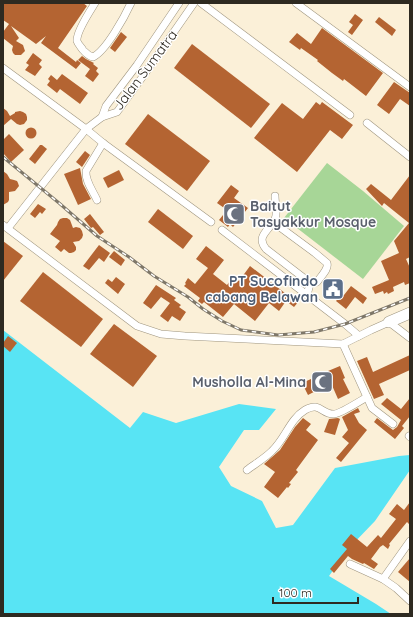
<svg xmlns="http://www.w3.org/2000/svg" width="413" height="617" font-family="Quicksand,sans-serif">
<rect width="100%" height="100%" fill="#fbf0d8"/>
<polygon fill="#a7d697" points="327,163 363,191 404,226 363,279 284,218"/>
<polygon fill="#58e4f4" points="3,330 130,428 143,412 176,423 239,404 276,409 259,430 244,430 219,467 231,486 262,501 276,528 293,525 335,468 399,456 410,455 410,470 375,521 350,547 329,576 376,604 391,614 3,614"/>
<g fill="#b46432">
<polygon points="3,3 83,3 87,6 58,48 76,62 77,60 81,63 76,69 41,43 46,36 36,44 11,26 19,38 16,41 23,45 25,51 21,55 15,55 13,53 12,50 13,46 3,38 3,32 9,24 3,20"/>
<polygon points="355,14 363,20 352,35 348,32 353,25 349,22"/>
<polygon points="379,17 396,30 392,36 375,22"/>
<polygon points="322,28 383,73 366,96 344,79 343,81 332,73 317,61 318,60 301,48 300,50 289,42 297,33 311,44"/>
<polygon points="121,32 127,37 115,52 110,48"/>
<polygon points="192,44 270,104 251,128 174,68"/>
<polygon points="33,53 42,60 39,64 42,67 35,76 25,70 29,65 26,63"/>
<polygon points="82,56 86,59 94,63 93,64 98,68 96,71 99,74 93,82 85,76 90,69 78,60"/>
<polygon points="62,74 88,93 80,104 60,89 57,93 47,85 50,81 48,79 51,75 57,80"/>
<polygon points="394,82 410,93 410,106 400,99 389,114 377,105"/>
<polygon points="316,102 320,105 322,102 353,125 342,139 330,130 297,172 254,138 282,103 303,119"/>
<polygon points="3,108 7,111 10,116 15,113 15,112 20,111 23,112 26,114 27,117 27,120 24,124 20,125 17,124 11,119 3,126"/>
<polygon points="148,114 210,161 187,191 125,144"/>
<circle cx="31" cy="133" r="5.5"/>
<polygon points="9,134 24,150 11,162 3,153 3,140"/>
<polygon points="40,145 42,145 47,149 35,164 29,159"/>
<polygon points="85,151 90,155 82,167 76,162"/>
<polygon points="80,168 83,184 91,199 78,205 64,174"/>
<polygon points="119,170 124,180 108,188 103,178"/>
<polygon points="3,171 7,174 10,179 14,180 17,181 18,183 19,186 15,191 9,192 9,200 8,202 3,205"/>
<polygon points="410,175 410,257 406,259 410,268 410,283 405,285 404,282 393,287 394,291 388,294 387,292 384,294 383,291 375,294 372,287 389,280 381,261 399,253 394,241 409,223 384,203 382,206 366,189 371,184 391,200"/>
<polygon points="231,185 239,191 234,198 248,208 233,227 230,224 228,227 219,220 227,210 217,203"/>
<polygon points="38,204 46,209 42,214 40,212 35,218 30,214"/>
<polygon points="158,209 193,236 183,249 148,222"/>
<polygon points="90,214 104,232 100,235 93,227 91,228 84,219"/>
<polygon points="63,218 67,218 70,220 73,228 76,227 80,228 82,231 83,235 82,238 79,241 73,242 76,247 76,250 74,252 71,253 69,253 64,249 61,252 55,247 60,241 50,234 57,225 58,222 60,219"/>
<polygon points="3,241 23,256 3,281"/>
<polygon points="99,245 110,253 104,262 99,258 89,270 83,266"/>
<polygon points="206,246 224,260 213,274 227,285 233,277 239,281 250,266 290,297 292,294 300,300 294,307 286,301 279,311 269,303 255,321 234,304 223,317 204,302 202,304 198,301 200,298 184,286 186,284 185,283 188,278 195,284 208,268 196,259"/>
<polygon points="114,251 125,260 121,266 109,257"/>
<polygon points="43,272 103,319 81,347 20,301"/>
<polygon points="116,277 125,284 118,294 105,283 108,279 112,282"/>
<polygon points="156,285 176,298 174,300 181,305 179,307 186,312 180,321 172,316 168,322 160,316 170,303 161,297 151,309 143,303"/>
<polygon points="351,286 367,298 363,304 355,297 346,309 336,301 342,294 344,295"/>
<polygon points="114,324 157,356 133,387 90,354"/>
<polygon points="8,336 17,343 10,352 3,346 3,343"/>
<polygon points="410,355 410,370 379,384 384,395 374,399 357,361 367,357 373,372"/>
<polygon points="340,366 345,378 343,379 350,393 338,399 331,383 308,395 302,383 311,379 312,381 329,373 328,371"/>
<polygon points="387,398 401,409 410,398 410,416 402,426 404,428 395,439 374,422 377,418 393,430 397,427 401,420 381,404"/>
<polygon points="358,408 360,412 354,414 359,423 367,430 341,462 336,458 349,443 342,437 348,430 342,417"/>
<polygon points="303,418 311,424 306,430 318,440 296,470 298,472 289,483 291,484 288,488 287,487 278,498 264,487 275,472 264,464 280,450 295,427"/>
<polygon points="338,418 340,419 335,435 324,432 329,419"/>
<polygon points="410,502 410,525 407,522 389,544 390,545 388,549 383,545 380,547 371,559 378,564 374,569 364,563 363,564 352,559 348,556 334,573 330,569 347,549 342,545 351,534 367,547 378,535 381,538 396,519 389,514 397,504 404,510"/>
<polygon points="410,558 410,582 398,572"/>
</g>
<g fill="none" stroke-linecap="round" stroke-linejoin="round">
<g stroke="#9f957f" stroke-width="8">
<g id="minor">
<path d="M95,3c-5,8 -19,29 -18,38 1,3 4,6 6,9 3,3 5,6 10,7 13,-6 32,-41 38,-54"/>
<polyline points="201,3 350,115"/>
<polyline points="296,3 410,87"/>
<polyline points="3,68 86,129 103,143 211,222"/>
<polyline points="102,117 106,106 137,65 179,3"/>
<polyline points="367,123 410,157"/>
<path d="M275,196c0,7 3,17 0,23 -5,11 -20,17 -9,30l43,33 1,2 -3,11"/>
<path d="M97,200c-4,-9 -12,-19 -11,-29l17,-28"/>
<path d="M273,222l42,31 12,10c2,6 -6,13 -10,19l-4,1 -4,-1"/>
<polyline points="3,225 137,326 161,334 185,336 343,344 371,330 389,322 410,338"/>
<polyline points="8,228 86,129 102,117 117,112 146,72 194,3"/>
<polyline points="222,230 345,324 359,336"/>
<polyline points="343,344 372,408 393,424"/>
<polyline points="409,436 410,437"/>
<path d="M247,470c8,-6 18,-12 25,-19 13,-12 18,-32 33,-41 15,-9 17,5 29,4 6,0 26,-13 33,-17"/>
<polyline points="350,564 383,579 396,588 410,601"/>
<polyline points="383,579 410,541"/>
</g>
</g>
<g stroke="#9f957f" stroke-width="12">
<polyline id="highway" points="389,322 410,313"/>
</g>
<use href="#minor" stroke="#fff" stroke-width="7"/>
<use href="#highway" stroke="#fff" stroke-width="11"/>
<g stroke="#7e7769" stroke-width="3">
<polyline id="rail" points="3,157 59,203 97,236 129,257 154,276 188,297 203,309 222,321 241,330 278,335 314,332 345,324 410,298"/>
</g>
<use href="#rail" stroke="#fff" stroke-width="1.5" stroke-dasharray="4.5" stroke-linecap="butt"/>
</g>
<defs>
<g id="mosque-square" transform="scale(1.15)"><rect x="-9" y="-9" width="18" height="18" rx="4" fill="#6b7280" stroke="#fff"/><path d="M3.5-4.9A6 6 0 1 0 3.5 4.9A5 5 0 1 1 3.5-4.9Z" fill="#fff"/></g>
<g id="civic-square" transform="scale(1.15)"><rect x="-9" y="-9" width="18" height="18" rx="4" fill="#5c6f8a" stroke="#fff"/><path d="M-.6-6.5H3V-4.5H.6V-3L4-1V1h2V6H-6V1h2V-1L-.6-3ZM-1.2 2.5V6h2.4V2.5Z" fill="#fff"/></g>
</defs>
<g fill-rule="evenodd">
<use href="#mosque-square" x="234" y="214"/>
<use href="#civic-square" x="333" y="289"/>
<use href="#mosque-square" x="322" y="382"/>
</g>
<g text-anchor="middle" stroke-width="3" stroke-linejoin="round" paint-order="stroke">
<g font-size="14" fill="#2e2a21" stroke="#fff">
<text transform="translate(145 70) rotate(-53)" y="5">Jalan Sumatra</text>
</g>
<g font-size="14" font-weight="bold" fill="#5b616d" stroke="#fff" text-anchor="start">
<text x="250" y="211">Baitut<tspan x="250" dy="16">Tasyakkur Mosque</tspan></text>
<text x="306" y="387" text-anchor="end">Musholla Al-Mina</text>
</g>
<g font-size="14" font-weight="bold" fill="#4e5e75" stroke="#fff" text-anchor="end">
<text x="318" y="286">PT Sucofindo<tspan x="318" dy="16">cabang Belawan</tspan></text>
</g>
</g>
<rect width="413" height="617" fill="none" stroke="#2e2a21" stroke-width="8"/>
<path d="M273 597v6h85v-6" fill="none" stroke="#2e2a21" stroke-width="2"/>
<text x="279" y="597" font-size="12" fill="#2e2a21" stroke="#ffffff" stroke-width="3" paint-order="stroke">100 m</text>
</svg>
